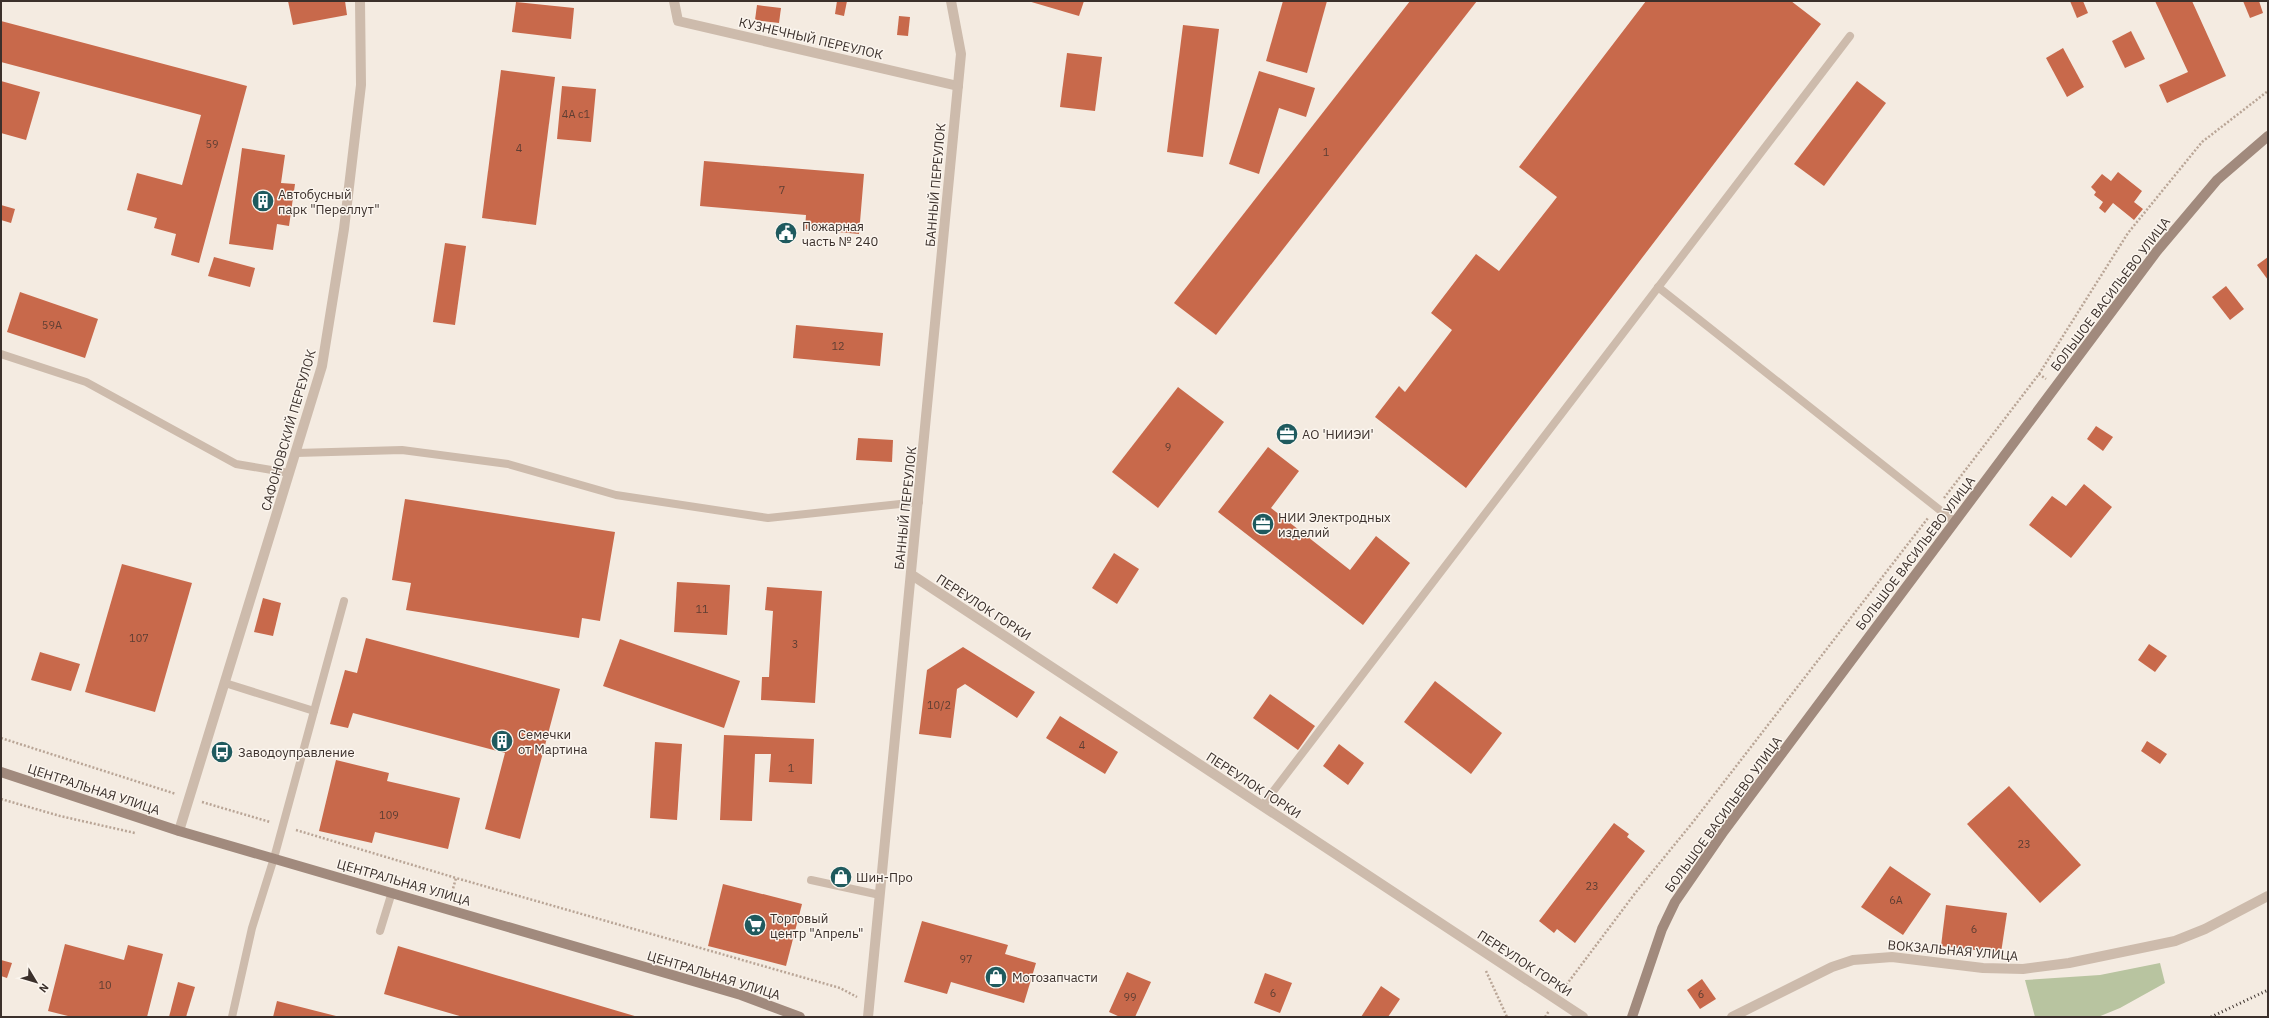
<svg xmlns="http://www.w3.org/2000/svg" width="2269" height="1018" font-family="'IBM Plex Sans',sans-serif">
<rect width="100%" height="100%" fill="#f4ebe1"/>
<polygon fill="#b8c4a0" points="2160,963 2165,983 2120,1008 2098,1017 2035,1017 2025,980 2100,975"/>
<g fill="#c8694b">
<polygon points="288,1 345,1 347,15 293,25"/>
<polygon points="837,1 847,1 844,16 835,14"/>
<polygon points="1028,1 1084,1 1079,16"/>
<polygon points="1283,1 1327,1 1307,73 1266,61"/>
<polygon points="1410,1 1477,1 1216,335 1174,303"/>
<polygon points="1646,1 1791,1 1821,24 1466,488 1375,417 1399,386 1405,392 1452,330 1431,313 1476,254 1499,271 1557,197 1519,167"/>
<polygon points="2070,1 2083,1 2088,13 2077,18"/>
<polygon points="2155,1 2192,1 2226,76 2167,103 2159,85 2188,72"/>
<polygon points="2243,1 2259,1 2263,13 2250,18"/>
<polygon points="516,2 574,8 571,39 512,32"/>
<polygon points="757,5 781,8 779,23 755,20"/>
<polygon points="899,16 910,17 908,36 897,35"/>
<polygon points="1,21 247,86 199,263 171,255 176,234 154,228 157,218 127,210 137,173 182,185 201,115 1,62"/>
<polygon points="1183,25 1219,29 1203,157 1167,152"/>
<polygon points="2131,31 2145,59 2125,68 2112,41"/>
<polygon points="2063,48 2084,87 2067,97 2046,58"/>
<polygon points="1067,53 1102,57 1095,111 1060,107"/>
<polygon points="501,70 555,77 536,225 482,218"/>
<polygon points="1259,71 1315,88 1306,117 1279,108 1259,174 1229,164"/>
<polygon points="1,81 40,92 26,140 1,133"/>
<polygon points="1857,81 1886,103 1824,186 1794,164"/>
<polygon points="562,86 596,89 591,142 557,139"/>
<polygon points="242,148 285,155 281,183 295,184 289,226 277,224 273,250 229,244"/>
<polygon points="704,161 864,174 859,234 805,229 806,215 700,206"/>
<polygon points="2118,172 2142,191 2134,202 2143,209 2134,220 2113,203 2105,213 2099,208 2103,202 2094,195 2096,192 2091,187 2102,174 2111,181"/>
<polygon points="1,205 15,209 11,223 1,220"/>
<polygon points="445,243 466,246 455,325 433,322"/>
<polygon points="214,257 255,268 250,287 208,276"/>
<polygon points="2268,257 2268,280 2257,265"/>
<polygon points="2226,286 2244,309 2230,320 2212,297"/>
<polygon points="20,292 98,319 85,358 7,332"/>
<polygon points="796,325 883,333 880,366 793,358"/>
<polygon points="1178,387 1224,422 1158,508 1112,472"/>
<polygon points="2096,426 2113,437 2103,451 2087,439"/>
<polygon points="858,438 893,440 892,462 856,460"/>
<polygon points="1268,447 1299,471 1271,508 1350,570 1376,536 1410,563 1363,625 1218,512"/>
<polygon points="2084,484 2112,507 2071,558 2029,525 2052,496 2066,506"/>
<polygon points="405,499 615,532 600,621 582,618 579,638 406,610 411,583 392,580"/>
<polygon points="1114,553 1139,569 1117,604 1092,588"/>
<polygon points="122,564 192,583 155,712 85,692"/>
<polygon points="677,582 730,585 727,635 674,632"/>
<polygon points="767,587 822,591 815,703 761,700 762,677 769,677 773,611 765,610"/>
<polygon points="263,598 281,603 273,636 254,632"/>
<polygon points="366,638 560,689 520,839 485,829 505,753 353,713 348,728 330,724 345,670 357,673"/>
<polygon points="620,639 740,681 724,728 603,686"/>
<polygon points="2149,644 2167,656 2155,672 2138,660"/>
<polygon points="963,647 1035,692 1017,718 965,684 957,689 951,738 919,734 927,670"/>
<polygon points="40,652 80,664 71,691 31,680"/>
<polygon points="1435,681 1502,733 1471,774 1404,722"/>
<polygon points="1270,694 1315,726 1298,750 1253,718"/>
<polygon points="1060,716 1118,752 1105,774 1046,738"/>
<polygon points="724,735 814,739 812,784 769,782 771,754 755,754 752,821 720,820"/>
<polygon points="2147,741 2167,754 2160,764 2141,751"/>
<polygon points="655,742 682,744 677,820 650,818"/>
<polygon points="1339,744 1364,763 1348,785 1323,766"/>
<polygon points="336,760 389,773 387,781 460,798 448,849 375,832 372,843 319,831"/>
<polygon points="2009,786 2081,865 2040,903 1967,824"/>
<polygon points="1614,823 1629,834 1627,837 1645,851 1575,943 1557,929 1554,933 1539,921"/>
<polygon points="1890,866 1931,894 1903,935 1861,907"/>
<polygon points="723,884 802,904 786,966 708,946"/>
<polygon points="1946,905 2007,913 2001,953 1941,946"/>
<polygon points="922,921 1008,945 1005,954 1036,963 1024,1003 951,982 947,994 904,982"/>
<polygon points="65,944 124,960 128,945 163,954 147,1017 72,1017 48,1011"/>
<polygon points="398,946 638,1017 463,1017 384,994"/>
<polygon points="1,960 12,963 7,978 1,976"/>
<polygon points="1127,972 1151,982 1135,1017 1120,1017 1109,1012"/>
<polygon points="1265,973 1292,983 1280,1013 1254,1003"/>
<polygon points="1702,979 1716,999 1700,1009 1687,990"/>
<polygon points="178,982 195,987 186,1017 169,1017"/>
<polygon points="1381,986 1400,999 1388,1017 1361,1017"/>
<polygon points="277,1001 336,1016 336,1017 273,1017"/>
</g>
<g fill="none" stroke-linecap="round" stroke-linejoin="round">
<g stroke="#b9a596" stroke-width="2.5" stroke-dasharray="2 2" stroke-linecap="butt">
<polyline points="2039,374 2128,233 2202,142 2268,91"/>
<polyline points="1944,498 2039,374 2046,379"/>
<polyline points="1,738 176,794"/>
<polyline points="1,799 60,816 135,833"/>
<polyline points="202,802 270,822"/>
<polyline points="296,830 456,878"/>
<polyline points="451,896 456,878 840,988 857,997"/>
<polyline points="1486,971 1507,1017"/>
<polyline points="1564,988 1636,892 1693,822 1928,518"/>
<polyline points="1545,1017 1549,1011"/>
</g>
<g stroke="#cdbbac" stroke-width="8">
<polyline points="1658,287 1955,522"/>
<polyline points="1,354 86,382 236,464 289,473"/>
<polyline points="296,453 402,450 508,464 616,495 768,518 919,502"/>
<polyline points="225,683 314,711"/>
<polyline points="1262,806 1850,36"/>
<polyline points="811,880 880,895"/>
<polyline points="380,931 392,892"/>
<polyline points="232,1017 252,928 274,858 344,601"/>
</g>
<g stroke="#cdbbac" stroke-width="10">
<polyline points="674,1 678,21 958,86"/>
<polyline points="912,575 1583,1017"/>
<polyline points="179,831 322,366 344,229 361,85 360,1"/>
<polyline points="868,1017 961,54 951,1"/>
<polyline points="1732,1017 1832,967 1853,960 1892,957 1983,968 2023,969 2069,963 2175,941 2205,929 2268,896"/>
</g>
<g stroke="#a18a7d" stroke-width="10">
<polyline points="1,772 179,831 741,995 800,1017"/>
<polyline points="1632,1017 1662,929 1675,902 1724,831 2157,251 2217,180 2268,136"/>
</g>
<polyline stroke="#3b302b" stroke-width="3" stroke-dasharray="1 3" stroke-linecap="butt" points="2211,1017 2268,990"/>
</g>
<defs>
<g id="building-disc" transform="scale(1.15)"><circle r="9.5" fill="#1f5a5e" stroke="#fbf5ee"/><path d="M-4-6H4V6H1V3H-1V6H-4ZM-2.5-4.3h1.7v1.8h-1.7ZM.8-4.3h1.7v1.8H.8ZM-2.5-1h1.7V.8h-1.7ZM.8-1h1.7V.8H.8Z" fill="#fff"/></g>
<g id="civic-disc" transform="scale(1.15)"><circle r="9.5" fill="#1f5a5e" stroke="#fbf5ee"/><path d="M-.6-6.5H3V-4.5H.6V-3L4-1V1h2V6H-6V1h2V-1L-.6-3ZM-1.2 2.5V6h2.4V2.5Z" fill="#fff"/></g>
<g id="office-disc" transform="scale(1.15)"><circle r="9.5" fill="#1f5a5e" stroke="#fbf5ee"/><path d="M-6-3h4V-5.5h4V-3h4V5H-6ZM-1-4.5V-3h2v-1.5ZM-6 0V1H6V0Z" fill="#fff"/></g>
<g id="bus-disc" transform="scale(1.15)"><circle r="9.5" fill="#1f5a5e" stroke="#fbf5ee"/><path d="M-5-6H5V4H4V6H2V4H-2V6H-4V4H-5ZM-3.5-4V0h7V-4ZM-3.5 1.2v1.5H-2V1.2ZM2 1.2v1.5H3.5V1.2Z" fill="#fff"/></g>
<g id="shop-disc" transform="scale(1.15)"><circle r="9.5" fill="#1f5a5e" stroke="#fbf5ee"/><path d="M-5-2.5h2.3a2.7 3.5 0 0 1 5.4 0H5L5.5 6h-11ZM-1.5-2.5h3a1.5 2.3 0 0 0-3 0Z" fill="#fff"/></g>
<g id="supermarket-disc" transform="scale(1.15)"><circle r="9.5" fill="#1f5a5e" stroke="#fbf5ee"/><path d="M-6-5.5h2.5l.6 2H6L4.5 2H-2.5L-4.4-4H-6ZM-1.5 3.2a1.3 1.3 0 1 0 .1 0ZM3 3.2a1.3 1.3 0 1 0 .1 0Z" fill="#fff"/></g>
</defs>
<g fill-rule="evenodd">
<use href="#building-disc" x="263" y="201"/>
<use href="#civic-disc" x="786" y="233"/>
<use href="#office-disc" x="1287" y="434"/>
<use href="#office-disc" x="1263" y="524"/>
<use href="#building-disc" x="502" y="741"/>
<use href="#bus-disc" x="222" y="752"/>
<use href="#shop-disc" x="841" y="877"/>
<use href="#supermarket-disc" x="755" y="925"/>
<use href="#shop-disc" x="996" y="977"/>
</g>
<g text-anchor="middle" stroke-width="3" stroke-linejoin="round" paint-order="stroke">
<g font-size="11" fill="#5e3e33">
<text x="576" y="118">4А с1</text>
<text x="212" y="148">59</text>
<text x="519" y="152">4</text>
<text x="1326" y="156">1</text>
<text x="782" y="194">7</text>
<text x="52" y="329">59А</text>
<text x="838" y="350">12</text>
<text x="1168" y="451">9</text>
<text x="702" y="613">11</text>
<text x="139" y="642">107</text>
<text x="795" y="648">3</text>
<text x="939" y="709">10/2</text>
<text x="1082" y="749">4</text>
<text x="791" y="772">1</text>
<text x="389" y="819">109</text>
<text x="2024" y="848">23</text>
<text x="1592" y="890">23</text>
<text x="1896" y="904">6А</text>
<text x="1974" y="933">6</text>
<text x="966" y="963">97</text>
<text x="105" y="989">10</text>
<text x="1273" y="997">6</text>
<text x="1701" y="998">6</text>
<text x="1130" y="1001">99</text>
</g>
<g font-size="13" fill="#3b302b" stroke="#fbf5ee">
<text transform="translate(811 38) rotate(13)" y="5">КУЗНЕЧНЫЙ ПЕРЕУЛОК</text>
<text transform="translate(935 185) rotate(-85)" y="5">БАННЫЙ ПЕРЕУЛОК</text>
<text transform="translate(2110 294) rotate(-53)" y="5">БОЛЬШОЕ ВАСИЛЬЕВО УЛИЦА</text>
<text transform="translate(288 430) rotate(-74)" y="5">САФОНОВСКИЙ ПЕРЕУЛОК</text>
<text transform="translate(905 508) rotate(-84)" y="5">БАННЫЙ ПЕРЕУЛОК</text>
<text transform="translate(1915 553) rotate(-53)" y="5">БОЛЬШОЕ ВАСИЛЬЕВО УЛИЦА</text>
<text transform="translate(984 607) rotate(33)" y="5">ПЕРЕУЛОК ГОРКИ</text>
<text transform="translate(1254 785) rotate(33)" y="5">ПЕРЕУЛОК ГОРКИ</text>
<text transform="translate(94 789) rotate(18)" y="5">ЦЕНТРАЛЬНАЯ УЛИЦА</text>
<text transform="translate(1723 814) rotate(-54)" y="5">БОЛЬШОЕ ВАСИЛЬЕВО УЛИЦА</text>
<text transform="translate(404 882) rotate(16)" y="5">ЦЕНТРАЛЬНАЯ УЛИЦА</text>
<text transform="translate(1953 950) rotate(5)" y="5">ВОКЗАЛЬНАЯ УЛИЦА</text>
<text transform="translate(1525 963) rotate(33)" y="5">ПЕРЕУЛОК ГОРКИ</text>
<text transform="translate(714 975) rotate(17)" y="5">ЦЕНТРАЛЬНАЯ УЛИЦА</text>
</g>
<g font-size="13" fill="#3b302b" stroke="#fbf5ee" text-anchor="start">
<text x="278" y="199">Автобусный<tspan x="278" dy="15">парк "Переллут"</tspan></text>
<text x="802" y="231">Пожарная<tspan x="802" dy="15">часть № 240</tspan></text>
<text x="1302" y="439">АО 'НИИЭИ'</text>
<text x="1278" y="522">НИИ Электродных<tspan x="1278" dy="15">изделий</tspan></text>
<text x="518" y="739">Семечки<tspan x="518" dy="15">от Мартина</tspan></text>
<text x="238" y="757">Заводоуправление</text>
<text x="856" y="882">Шин-Про</text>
<text x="770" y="923">Торговый<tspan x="770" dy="15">центр "Апрель"</tspan></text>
<text x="1012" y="982">Мотозапчасти</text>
</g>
</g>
<rect width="2269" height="1018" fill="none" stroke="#3b302b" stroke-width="4"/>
<g transform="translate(36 982) rotate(128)" stroke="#fbf5ee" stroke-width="3" paint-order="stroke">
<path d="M0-3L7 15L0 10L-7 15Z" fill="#3b302b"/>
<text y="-6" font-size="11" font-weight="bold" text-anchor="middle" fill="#3b302b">N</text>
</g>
</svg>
